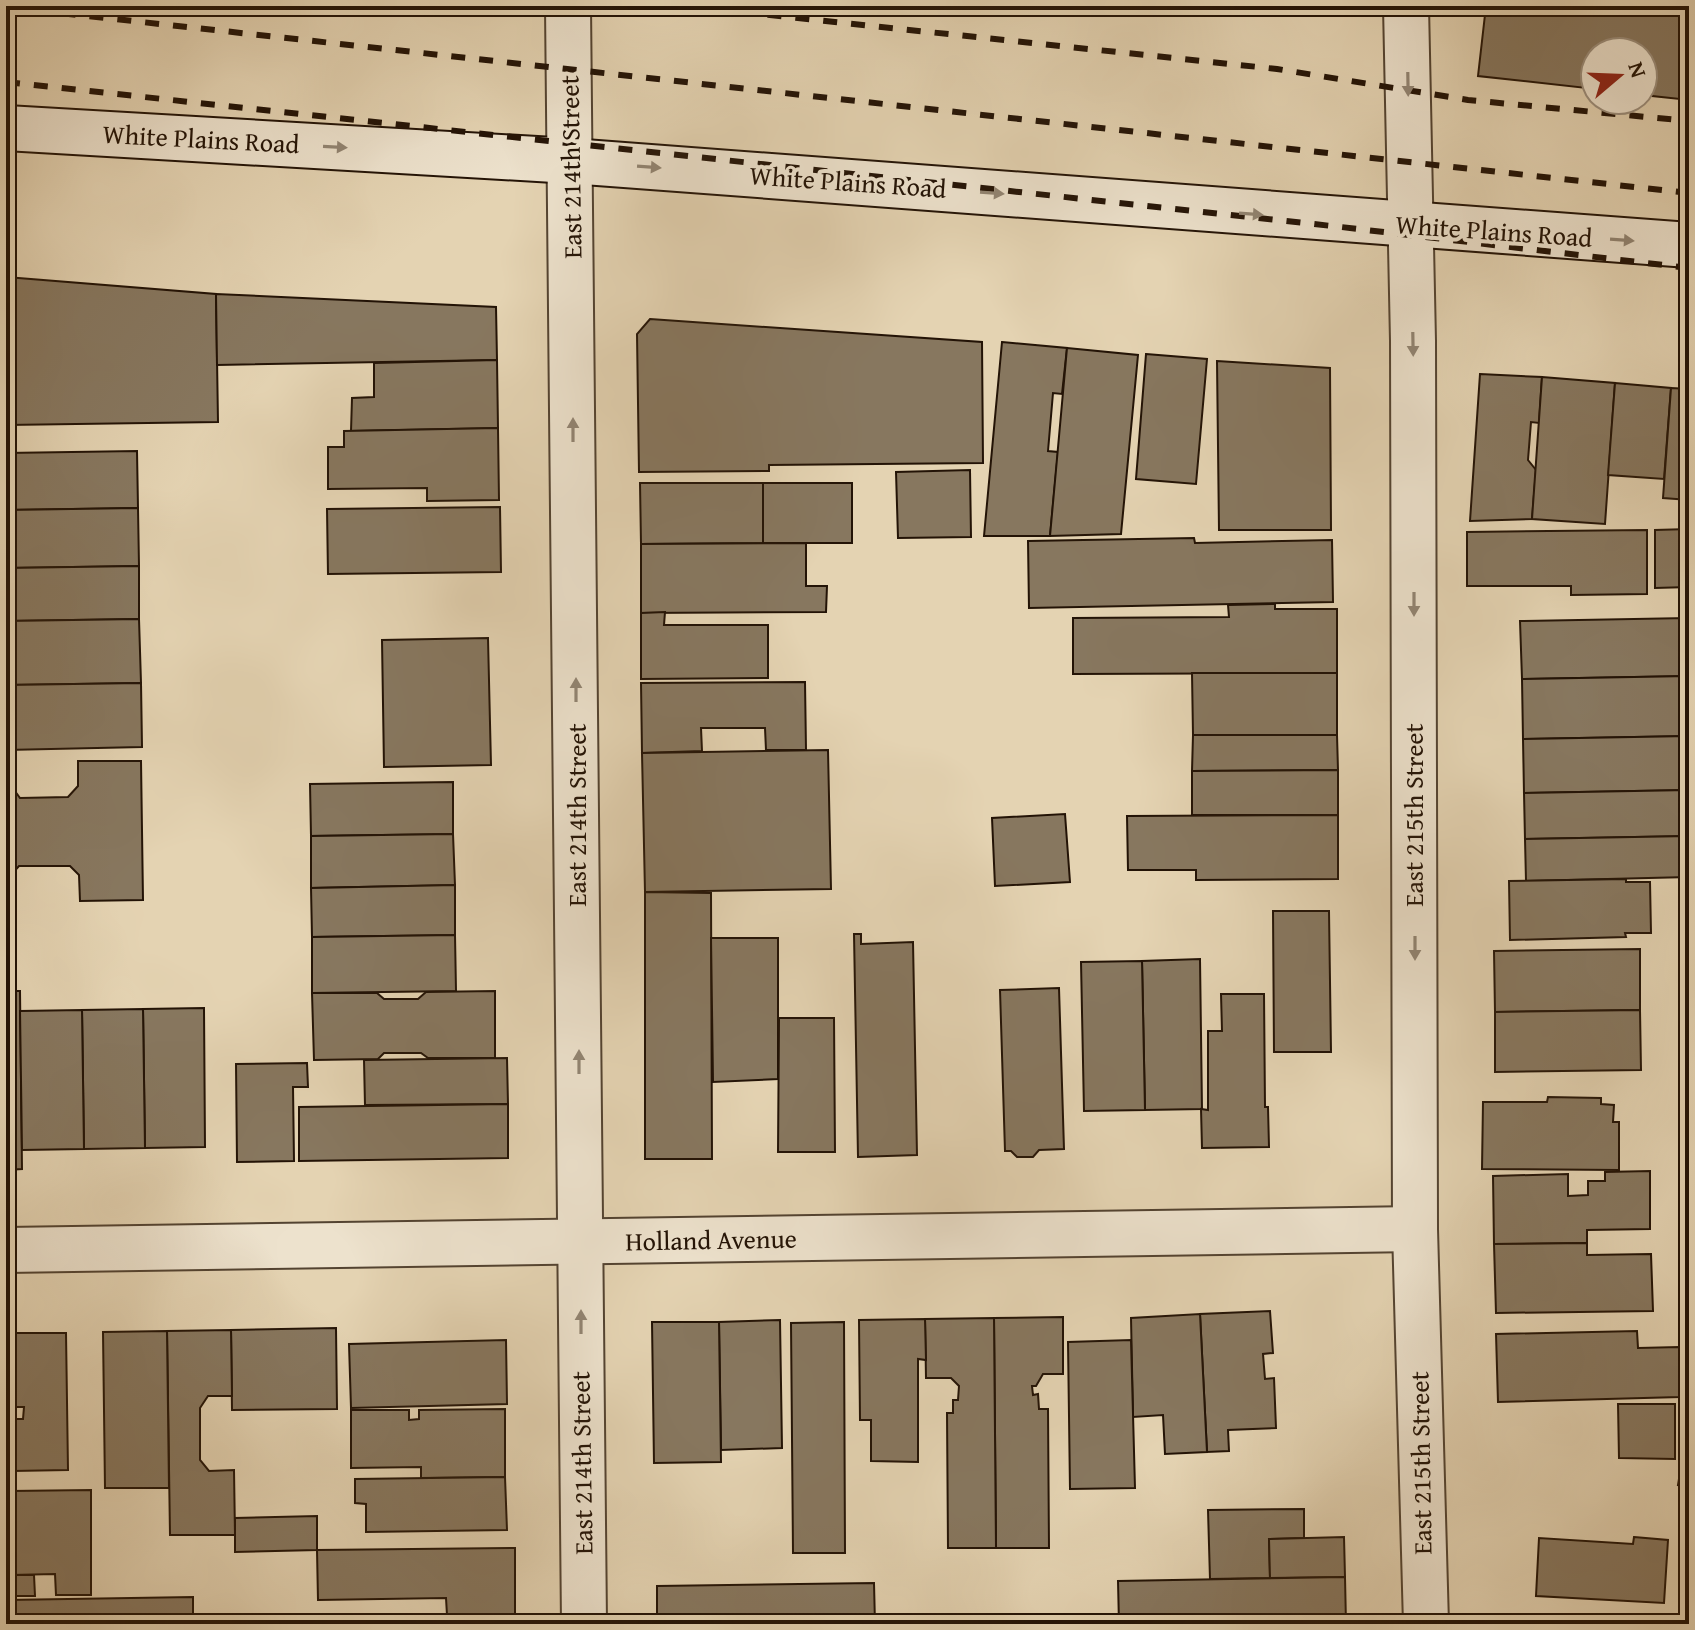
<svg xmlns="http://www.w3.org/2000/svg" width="1695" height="1630" font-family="'Gentium Book Plus',serif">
<rect width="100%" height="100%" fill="#e4d3b2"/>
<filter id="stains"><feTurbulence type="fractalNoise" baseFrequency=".0025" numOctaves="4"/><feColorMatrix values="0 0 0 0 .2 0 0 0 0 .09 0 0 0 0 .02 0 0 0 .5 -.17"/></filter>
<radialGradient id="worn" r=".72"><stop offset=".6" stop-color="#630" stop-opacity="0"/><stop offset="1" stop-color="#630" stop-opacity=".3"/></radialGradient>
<g fill="#87775f" stroke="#231306" stroke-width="2">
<polygon points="1486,6 1689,6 1689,100 1643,95 1643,52 1595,52 1595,89 1478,76"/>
<polygon points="6,277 216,294 218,422 6,425"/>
<polygon points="216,294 496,307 497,360 217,365"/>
<polygon points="650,319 982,342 983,463 769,465 769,471 639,472 637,334"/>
<polygon points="1002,342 1067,348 1062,394 1053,393 1048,451 1058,452 1050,536 984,536"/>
<polygon points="1067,348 1138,355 1121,534 1050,536"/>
<polygon points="1146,354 1207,359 1196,484 1136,479"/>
<polygon points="497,360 498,428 351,431 352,398 374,397 374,363"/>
<polygon points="1217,361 1330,368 1331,530 1219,530"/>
<polygon points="1480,374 1542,377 1539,423 1531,422 1528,460 1536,470 1532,519 1470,521"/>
<polygon points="1542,377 1615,383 1605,524 1532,519"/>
<polygon points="1615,383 1671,388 1664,479 1608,475"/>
<polygon points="1671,388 1689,389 1689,500 1663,498"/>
<polygon points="498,428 499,500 427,501 427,488 328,489 328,447 344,447 344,431"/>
<polygon points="137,451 138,508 6,510 6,453"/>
<polygon points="970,470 971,537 898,538 896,472"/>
<polygon points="640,483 763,483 763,543 641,544"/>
<rect x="763" y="483" width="89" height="60"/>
<polygon points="500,507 501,572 328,574 327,509"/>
<polygon points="138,508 139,566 6,568 6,510"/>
<polygon points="1689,529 1689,587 1655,588 1655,530"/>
<polygon points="1647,530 1647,594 1571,595 1571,586 1467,586 1467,532"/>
<polygon points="1194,538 1195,543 1332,540 1333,602 1029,608 1028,541"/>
<polygon points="806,543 806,586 827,586 826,612 641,613 641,544"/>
<polygon points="139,566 139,619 6,621 6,568"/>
<polygon points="1275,604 1275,609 1337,609 1337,673 1073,674 1073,618 1229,617 1228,605"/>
<polygon points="665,612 664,625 768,625 768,678 641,679 641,613"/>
<polygon points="1688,618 1689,676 1522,679 1520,621"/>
<polygon points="139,619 141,683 6,685 6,621"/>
<polygon points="488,638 491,765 384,767 382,640"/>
<polygon points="1192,673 1337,673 1337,735 1193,735"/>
<polygon points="1689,676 1689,736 1523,739 1522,679"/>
<polygon points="805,682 806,750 766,750 765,728 701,728 702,751 642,753 641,683"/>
<polygon points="141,683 142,747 6,750 6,685"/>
<polygon points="1193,735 1337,735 1338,770 1192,771"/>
<polygon points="1689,736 1689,790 1524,793 1523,739"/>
<polygon points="828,750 831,889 645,892 642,753"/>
<polygon points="78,761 141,761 143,900 80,901 79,875 70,866 19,866 11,875 11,901 6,901 6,765 11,765 12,787 20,798 68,797 78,786"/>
<polygon points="1338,770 1338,815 1192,815 1192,771"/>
<polygon points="453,782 453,834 311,836 310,784"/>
<polygon points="1689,790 1689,836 1525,839 1524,793"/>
<polygon points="1065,814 1070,882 995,886 992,818"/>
<polygon points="1338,815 1338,879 1196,880 1196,870 1128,870 1127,816"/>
<polygon points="453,834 455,885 311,888 311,836"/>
<polygon points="1689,836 1689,877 1526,881 1525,839"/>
<polygon points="1626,879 1626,882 1650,882 1651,933 1625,933 1626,937 1510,940 1509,881"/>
<polygon points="455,885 455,935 312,937 311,888"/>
<polygon points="645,892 711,893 712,1159 645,1159"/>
<polygon points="1273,911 1329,911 1331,1052 1274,1052"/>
<polygon points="854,934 861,934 861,944 913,942 917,1155 858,1157"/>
<polygon points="455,935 456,991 312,993 312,937"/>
<polygon points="711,938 778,938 778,1079 713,1082"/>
<polygon points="1640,949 1640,1010 1495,1012 1494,951"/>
<polygon points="1200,959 1202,1109 1145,1110 1142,961"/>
<polygon points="1142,961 1145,1110 1084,1111 1081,962"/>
<polygon points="1059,988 1064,1149 1039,1150 1033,1157 1017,1157 1011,1151 1005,1151 1000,990"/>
<polygon points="6,991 20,991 22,1169 6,1170"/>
<polygon points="495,991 495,1058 428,1058 421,1053 384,1053 378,1059 314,1060 312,993 377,993 384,999 418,999 426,992"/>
<polygon points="1221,994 1264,994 1265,1107 1268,1107 1269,1147 1202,1148 1201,1109 1208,1110 1208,1031 1222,1031"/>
<polygon points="204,1008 205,1147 145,1148 143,1009"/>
<polygon points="143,1009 145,1148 84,1149 82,1010"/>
<polygon points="82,1010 84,1149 22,1150 20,1011"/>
<polygon points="1640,1010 1641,1070 1495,1072 1495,1012"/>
<polygon points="779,1018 834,1018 835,1152 778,1152"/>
<polygon points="507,1058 508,1104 365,1105 364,1060"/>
<polygon points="307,1063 308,1087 293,1087 294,1161 237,1162 236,1064"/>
<polygon points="1548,1097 1601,1098 1601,1104 1614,1105 1613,1122 1619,1122 1619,1170 1482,1169 1483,1102 1547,1102"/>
<polygon points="508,1104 508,1158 299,1161 299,1107"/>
<polygon points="1650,1171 1650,1229 1587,1230 1587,1243 1494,1244 1493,1176 1568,1174 1568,1196 1588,1195 1588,1181 1605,1181 1605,1172"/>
<polygon points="1587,1243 1587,1255 1651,1254 1653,1311 1496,1313 1494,1244"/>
<polygon points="1270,1311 1273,1353 1263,1354 1265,1379 1274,1378 1276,1428 1228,1430 1229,1451 1207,1452 1200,1314"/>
<polygon points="1200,1314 1207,1452 1165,1454 1163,1415 1133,1417 1131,1318"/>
<polygon points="1063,1317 1063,1374 1043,1374 1036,1386 1032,1386 1033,1395 1038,1394 1039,1409 1048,1409 1049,1548 996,1548 994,1318"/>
<polygon points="994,1318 996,1548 948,1548 947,1413 953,1413 953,1400 958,1400 959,1386 951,1378 926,1378 925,1319"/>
<polygon points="925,1319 926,1360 918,1359 918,1462 871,1461 871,1420 860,1420 859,1320"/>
<polygon points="780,1320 782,1448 721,1450 719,1322"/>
<polygon points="652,1322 719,1322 721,1462 654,1463"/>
<polygon points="844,1322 845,1553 793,1553 791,1323"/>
<polygon points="336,1328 337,1409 232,1410 231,1330"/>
<polygon points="231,1330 232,1396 208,1396 200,1408 200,1460 209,1471 234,1470 235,1535 170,1535 167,1331"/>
<polygon points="167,1331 169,1488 105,1488 103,1332"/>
<polygon points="1637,1331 1638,1348 1679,1347 1680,1397 1498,1402 1496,1334"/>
<polygon points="6,1333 11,1333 12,1407 6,1408"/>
<polygon points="11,1333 66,1333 68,1470 13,1471 12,1419 23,1419 24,1407 12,1407"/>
<polygon points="506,1340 507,1404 351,1408 349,1344"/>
<polygon points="1131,1340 1135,1488 1070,1489 1068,1342"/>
<polygon points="1618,1404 1675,1404 1675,1459 1619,1458"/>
<polygon points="505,1409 505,1477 421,1478 421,1467 351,1468 351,1410 409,1410 409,1420 419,1419 419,1410"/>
<polygon points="1689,1418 1689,1486 1678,1485"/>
<polygon points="6,1419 12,1419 13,1471 6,1471"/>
<polygon points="505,1477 507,1530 366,1532 366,1504 355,1503 355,1479"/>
<polygon points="91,1490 91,1595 56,1595 55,1574 11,1575 10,1491"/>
<polygon points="6,1491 10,1491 11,1575 34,1575 35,1596 6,1596"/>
<polygon points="1304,1509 1304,1538 1269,1539 1270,1578 1210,1579 1208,1510"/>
<polygon points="317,1516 317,1550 235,1552 235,1518"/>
<polygon points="1344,1537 1345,1577 1270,1578 1269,1539"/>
<polygon points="1634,1537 1668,1540 1664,1603 1536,1596 1539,1538 1633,1544"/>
<polygon points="515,1548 515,1614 447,1615 446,1598 318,1600 317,1550"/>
<polygon points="1345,1577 1346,1624 1119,1624 1118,1581"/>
<polygon points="874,1583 875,1624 657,1624 657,1586"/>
<polygon points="193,1597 193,1624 6,1624 6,1600"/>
<polygon points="1680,1601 1689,1602 1689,1624 1678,1624"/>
<polygon points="341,1618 341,1624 241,1624 241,1620"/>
</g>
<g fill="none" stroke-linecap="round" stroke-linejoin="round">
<g stroke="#534331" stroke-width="48">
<g id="street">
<polyline points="568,6 584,1624"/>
<polyline points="1406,6 1413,341 1415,1229 1426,1624"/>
<polyline points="6,1250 1415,1229"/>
</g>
</g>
<g stroke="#231306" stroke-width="48">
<polyline id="secondary" points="6,128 571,161 1689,245"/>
</g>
<use href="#street" stroke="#ede2cd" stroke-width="44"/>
<use href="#secondary" stroke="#ede2cd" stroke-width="44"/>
<g stroke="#231306" stroke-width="6" stroke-dasharray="14 14" stroke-linecap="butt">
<polyline points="684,6 1277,69 1468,100 1689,121"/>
<polyline points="6,7 1689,193"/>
<polyline points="6,82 1341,227 1689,268"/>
</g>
</g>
<defs><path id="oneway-solid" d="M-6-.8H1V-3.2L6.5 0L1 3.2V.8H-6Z" transform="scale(2)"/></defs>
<g fill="#928573">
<use href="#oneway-solid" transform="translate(1408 84) rotate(89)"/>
<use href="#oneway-solid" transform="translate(335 147) rotate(3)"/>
<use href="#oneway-solid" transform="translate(649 167) rotate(4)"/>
<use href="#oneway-solid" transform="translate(992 193) rotate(4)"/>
<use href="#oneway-solid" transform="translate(1251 214) rotate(4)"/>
<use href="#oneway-solid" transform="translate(1622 240) rotate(4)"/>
<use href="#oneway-solid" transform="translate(1413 344) rotate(89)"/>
<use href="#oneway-solid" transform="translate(573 430) rotate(-90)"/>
<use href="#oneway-solid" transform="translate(1414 604) rotate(90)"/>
<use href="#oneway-solid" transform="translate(576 690) rotate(-90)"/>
<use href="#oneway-solid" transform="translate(1415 948) rotate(90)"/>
<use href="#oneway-solid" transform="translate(579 1062) rotate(-90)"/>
<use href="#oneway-solid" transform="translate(581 1322) rotate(-90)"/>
</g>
<g text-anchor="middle" stroke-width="8" stroke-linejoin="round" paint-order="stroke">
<g font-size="26" fill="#231306" stroke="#ede2cd">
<text transform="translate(201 139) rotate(3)" y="9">White Plains Road</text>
<text transform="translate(571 167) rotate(-91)" y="9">East 214th Street</text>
<text transform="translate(848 182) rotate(4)" y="9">White Plains Road</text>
<text transform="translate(1494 231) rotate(4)" y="9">White Plains Road</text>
<text transform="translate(577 815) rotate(-90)" y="9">East 214th Street</text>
<text transform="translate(1414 815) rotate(-90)" y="9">East 215th Street</text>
<text transform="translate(711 1240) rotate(-1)" y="9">Holland Avenue</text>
<text transform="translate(582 1463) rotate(-91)" y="9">East 214th Street</text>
<text transform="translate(1421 1463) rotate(-91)" y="9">East 215th Street</text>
</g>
</g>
<rect width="1695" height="1630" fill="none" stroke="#e4d3b2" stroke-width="32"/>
<rect x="8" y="8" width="1679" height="1614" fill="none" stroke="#231306" stroke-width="4"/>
<rect x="16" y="16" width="1663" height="1598" fill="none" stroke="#231306" stroke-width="2"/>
<g transform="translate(1619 76) rotate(71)"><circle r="38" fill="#ede2cd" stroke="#9c8f7d" stroke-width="2"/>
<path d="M0-6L14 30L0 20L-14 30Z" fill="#8f2418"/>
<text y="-12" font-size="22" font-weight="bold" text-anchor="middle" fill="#231306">N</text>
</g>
<rect width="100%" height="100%" filter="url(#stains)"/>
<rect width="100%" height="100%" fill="url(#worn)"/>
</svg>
